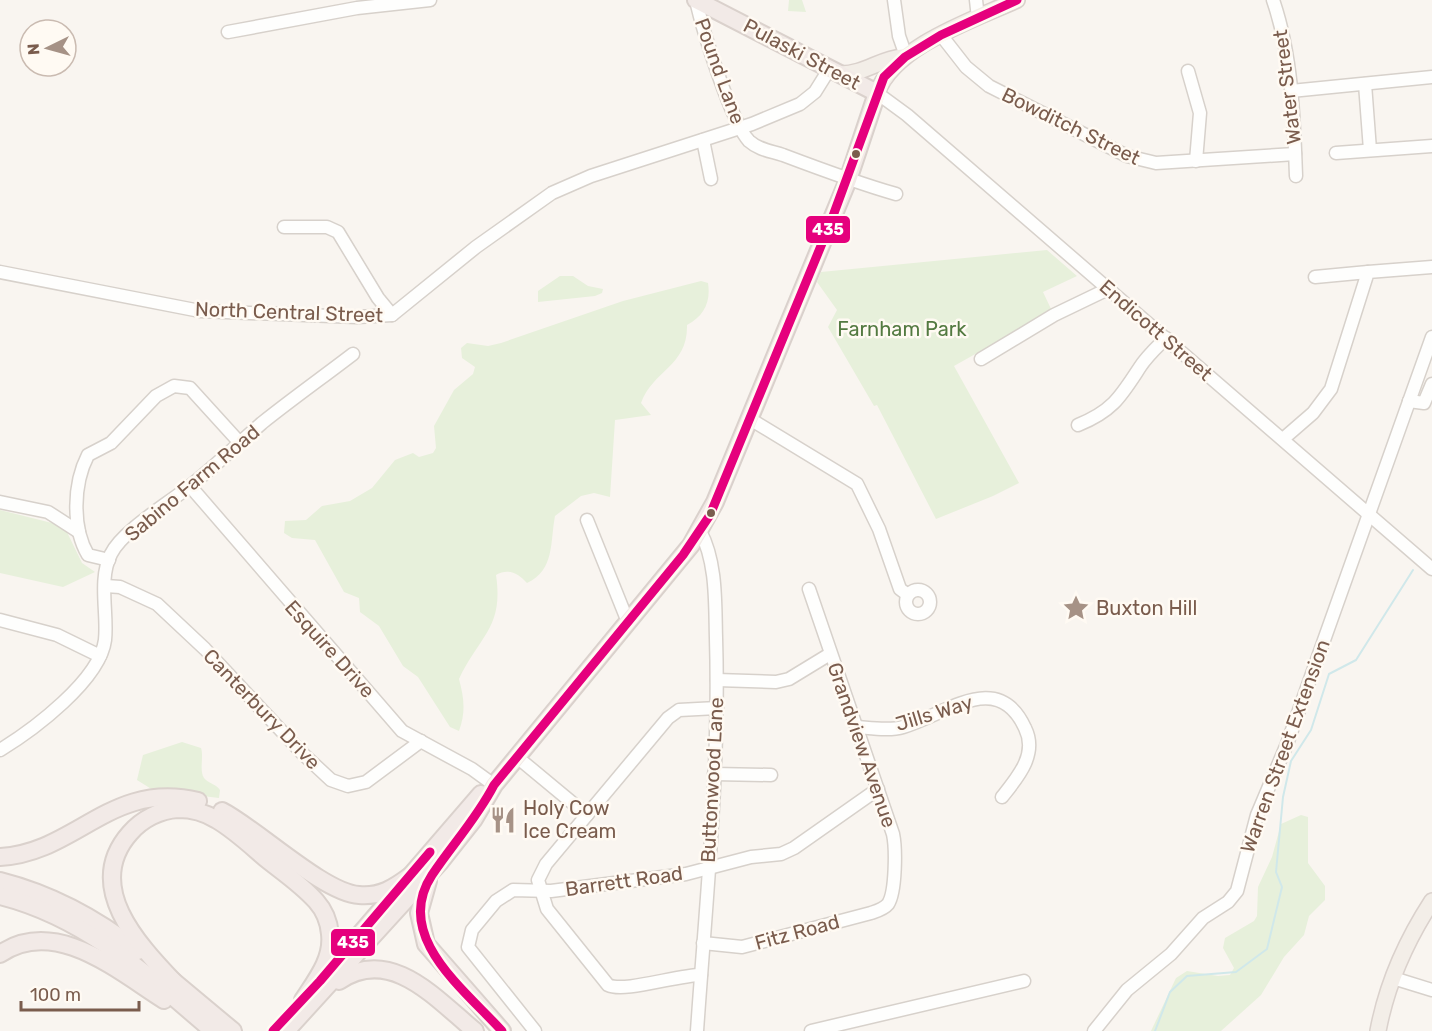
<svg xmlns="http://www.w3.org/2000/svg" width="1432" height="1031" font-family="Rubik,sans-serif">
<rect width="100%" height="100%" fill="#f9f5f0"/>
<g fill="#e7f0db">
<polygon points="789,0 802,0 806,12 788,11"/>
<polygon points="1047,250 1077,276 1043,292 1052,311 954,366 1019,483 993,496 936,519 877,405 874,406 828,327 837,310 817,282 821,272"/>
<polygon points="560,276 573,276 588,286 603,289 602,293 595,296 538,302 538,291"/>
<path d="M701,281l7,2c3,19 -4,33 -21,42 1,41 -34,45 -46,78l10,12 -36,5 -5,77 -16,-4 -13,3 -26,20c-5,26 0,54 -28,67 -9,-10 -19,-15 -31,-8 8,53 -17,61 -37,104 5,19 7,33 0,52l-9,-4 -32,-50 -15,-11 -24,-40 -19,-14 -1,-14 -15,-6 -29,-52 -23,-2 -8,-5 1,-12 21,-1 16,-14 28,-5 22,-13 23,-28 18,-7 6,4 14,-4 3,-5 -2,-22 20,-36 19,-16 2,-7 -13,-9 -1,-10 6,-5 21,3 13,-3 122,-42z"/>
<polygon points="0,510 64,526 82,563 95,572 63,587 0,573"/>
<path d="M182,742l19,6c3,9 -2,22 3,30 4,5 12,6 16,12l-1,8 -66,-8 -16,-10 6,-25z"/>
<polygon points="1301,815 1308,817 1308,863 1325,886 1325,900 1309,916 1304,935 1284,957 1261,995 1221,1031 1151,1031 1176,978 1187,971 1218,976 1230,975 1234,968 1223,948 1225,938 1254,921 1257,916 1258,887 1272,857 1281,824"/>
</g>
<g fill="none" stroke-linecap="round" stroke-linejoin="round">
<polyline stroke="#d0e8ea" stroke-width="2" points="1155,1031 1170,992 1187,976 1236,972 1267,949 1282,887 1276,872 1283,797 1291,761 1311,730 1329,674 1356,660 1413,570"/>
<g stroke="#d7d1cb" stroke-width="15">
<g id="minor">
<path d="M696,0c6,28 35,122 53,141 10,9 22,10 34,14 37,14 74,28 113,39"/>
<polyline points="894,0 899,36 906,56"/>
<polyline points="976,0 978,18"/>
<path d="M1273,0c19,55 21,118 23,176"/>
<polyline points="228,32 357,8 430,0"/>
<polyline points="941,35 966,67 989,86 1127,156 1156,163 1295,154"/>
<polyline points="1188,71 1200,113 1196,161"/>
<polyline points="1365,84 1370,150"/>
<polyline points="1291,91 1432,77"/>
<polyline points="877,93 907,115 1432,569"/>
<polyline points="703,140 711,179"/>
<polyline points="1336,153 1432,146"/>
<polyline points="284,227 327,227 338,232 378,298 392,315"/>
<polyline points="0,272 200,311 357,317 392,315 476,247 552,193 591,176 752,124 800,104 815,92 830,68"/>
<polyline points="1315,277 1368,272"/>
<polyline points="981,359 1054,315 1108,289"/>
<polyline points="1409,401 1424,403 1432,384"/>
<polyline points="750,419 857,484 879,529 900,589 908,595"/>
<path d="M1078,425c35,-14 43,-29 62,-58 7,-11 17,-20 26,-29"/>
<polyline points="1283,439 1313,413 1331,389 1368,272 1432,267"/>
<polyline points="190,486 402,731 472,769 494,785"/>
<polyline points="0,502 48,512 79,532"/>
<polyline points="587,520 628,622"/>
<path d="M109,560l-21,-5c-16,-27 -15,-71 0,-100l23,-12 45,-47 18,-10 16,2 50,55"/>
<polyline points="106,586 120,587 157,604 205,649 302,753 331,780 348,786 366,782 421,741"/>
<circle cx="918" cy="602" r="12"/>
<polyline points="0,620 57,635 100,656"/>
<polyline points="717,680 776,682 789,679 830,654"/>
<path d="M857,727c14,1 33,4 46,0 44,-13 95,-58 122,1 13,26 -7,49 -23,69"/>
<path d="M0,750c33,-20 100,-70 105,-110 3,-26 -7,-61 6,-86 11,-23 58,-51 79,-68 25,-20 48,-42 72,-63 30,-24 61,-46 91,-69"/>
<polyline points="517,757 587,815"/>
<polyline points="714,774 771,775"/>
<path d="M703,943l39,4 129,-34c6,-2 13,-4 17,-9 8,-12 8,-56 5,-70l-84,-245"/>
<path d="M701,975c-24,0 -77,18 -93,10l-61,-76 -9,-29 8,-16 122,-146 11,-8 38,-2"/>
<polyline points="1393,978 1432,990"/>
<polyline points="535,1031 468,947 472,930 496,901 513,890 551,891 686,874 751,857 781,854 794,848 878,789"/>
<path d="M697,1031c9,-130 23,-262 19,-393 -1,-34 1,-76 -16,-107"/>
<polyline points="811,1031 1024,981"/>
<polyline points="1094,1031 1127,990 1171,954 1203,918 1228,902 1237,891 1257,815 1287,744 1432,337"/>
</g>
</g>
<g stroke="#dad1cc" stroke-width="18">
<g id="major">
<path d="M841,74c23,0 39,-15 61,-17"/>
<path d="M877,93c17,-47 96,-73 140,-93"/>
<path d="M1378,1031c9,-48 28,-90 54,-130"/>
</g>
</g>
<g stroke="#dad1cc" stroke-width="20">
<g id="highway">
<path d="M222,811c35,18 102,82 137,84 21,2 35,-7 51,-19"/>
<path d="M0,857c76,-4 111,-77 198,-56"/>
<path d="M0,881c51,13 96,37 138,70"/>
<polyline points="428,881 419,913 426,944 502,1031"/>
<path d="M0,896c85,21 149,80 213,135"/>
<polyline points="355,940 481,794"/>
<path d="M0,954c55,-38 118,17 164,46"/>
<polyline points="167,976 233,1031"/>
<path d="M339,981c52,-36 98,19 136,50"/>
<path d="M174,982c-36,-38 -91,-96 -44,-149 12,-14 30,-23 48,-24 13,0 28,4 39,11 17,10 32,24 47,37 17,14 37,27 52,44 8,9 13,21 14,33 3,25 -14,46 -27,66"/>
<polyline points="286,1031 440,862 474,819 494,785 691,545 715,502 848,180 877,93 696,0"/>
</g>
</g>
<use href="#minor" stroke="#fefefd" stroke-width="12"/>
<use href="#major" stroke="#f3eee8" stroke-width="15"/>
<use href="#highway" stroke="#f2eae7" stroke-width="16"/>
<g stroke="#fffaf3" stroke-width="14">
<g id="bus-1">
<polyline points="273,1031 320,981 430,852"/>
<path d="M502,1031c-37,-41 -110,-95 -70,-156 20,-30 45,-57 62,-90l189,-230 27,-40 120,-291 54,-147 21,-20 36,-22 76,-35"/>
</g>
</g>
<use href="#bus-1" stroke="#e5007d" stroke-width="9"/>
</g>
<defs>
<g id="sight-bare" transform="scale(2.07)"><path d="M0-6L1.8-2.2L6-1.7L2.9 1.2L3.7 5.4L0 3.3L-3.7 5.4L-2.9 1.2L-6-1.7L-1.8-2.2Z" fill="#a69286" stroke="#fffaf3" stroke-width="2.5" paint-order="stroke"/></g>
<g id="restaurant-bare" transform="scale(2.07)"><path d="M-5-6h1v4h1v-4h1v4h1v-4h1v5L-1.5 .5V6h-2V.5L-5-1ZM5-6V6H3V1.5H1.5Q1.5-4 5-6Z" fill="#a69286" stroke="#fffaf3" stroke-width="2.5" paint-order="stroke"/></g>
</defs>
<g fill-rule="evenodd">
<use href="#sight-bare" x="1076" y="608"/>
<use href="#restaurant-bare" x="503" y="820"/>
</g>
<g fill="#7a5c4d" stroke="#fffaf3" stroke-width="2">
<circle cx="856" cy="154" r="5"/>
<circle cx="711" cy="513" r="5"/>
</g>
<g text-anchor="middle" stroke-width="5" stroke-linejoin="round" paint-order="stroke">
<g font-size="20" fill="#7a5c4d" stroke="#fffaf3">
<text transform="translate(802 54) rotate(28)" y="7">Pulaski Street</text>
<text transform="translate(720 71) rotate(70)" y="7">Pound Lane</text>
<text transform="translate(1287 87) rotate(-97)" y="7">Water Street</text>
<text transform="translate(1071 126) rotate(26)" y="7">Bowditch Street</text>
<text transform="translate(289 312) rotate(2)" y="7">North Central Street</text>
<text transform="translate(1156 330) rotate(41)" y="7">Endicott Street</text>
<text transform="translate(192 483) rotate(-40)" y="7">Sabino Farm Road</text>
<text transform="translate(330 649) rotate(48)" y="7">Esquire Drive</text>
<text transform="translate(262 709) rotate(46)" y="7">Canterbury Drive</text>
<text transform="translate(934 713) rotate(-17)" y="7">Jills Way</text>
<text transform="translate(862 745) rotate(71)" y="7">Grandview Avenue</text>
<text transform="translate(1285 746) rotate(-70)" y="7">Warren Street Extension</text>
<text transform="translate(712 780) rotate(-87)" y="7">Buttonwood Lane</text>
<text transform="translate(624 881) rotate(-8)" y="7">Barrett Road</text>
<text transform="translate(797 932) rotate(-15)" y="7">Fitz Road</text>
</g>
<g font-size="20" fill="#537a41" stroke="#fffaf3">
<text x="902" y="336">Farnham Park</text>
</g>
<g font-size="20" fill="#7a5c4d" stroke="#fffaf3" text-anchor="start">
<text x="1096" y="615">Buxton Hill</text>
<text x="523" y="815">Holy Cow<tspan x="523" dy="23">Ice Cream</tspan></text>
</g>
</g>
<g stroke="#fffaf3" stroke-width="2">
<rect x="805" y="215" width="46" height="29" rx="6" fill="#e5007d"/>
<rect x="330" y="928" width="46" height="29" rx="6" fill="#e5007d"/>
</g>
<g font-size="16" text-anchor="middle" font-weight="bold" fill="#fff">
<text x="828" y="235">435</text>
<text x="353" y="948">435</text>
</g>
<g transform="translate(48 48) rotate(265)"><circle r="28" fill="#fffaf3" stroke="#cabbb1" stroke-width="1.5"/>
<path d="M0-4.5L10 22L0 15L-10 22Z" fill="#a69286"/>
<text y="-9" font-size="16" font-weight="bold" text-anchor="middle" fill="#7a5c4d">N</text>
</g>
<path d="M21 1001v9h118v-9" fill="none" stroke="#7a5c4d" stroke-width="3"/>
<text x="30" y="1001" font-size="18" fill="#7a5c4d" stroke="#fffaf3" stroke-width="4.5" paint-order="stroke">100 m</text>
</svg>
